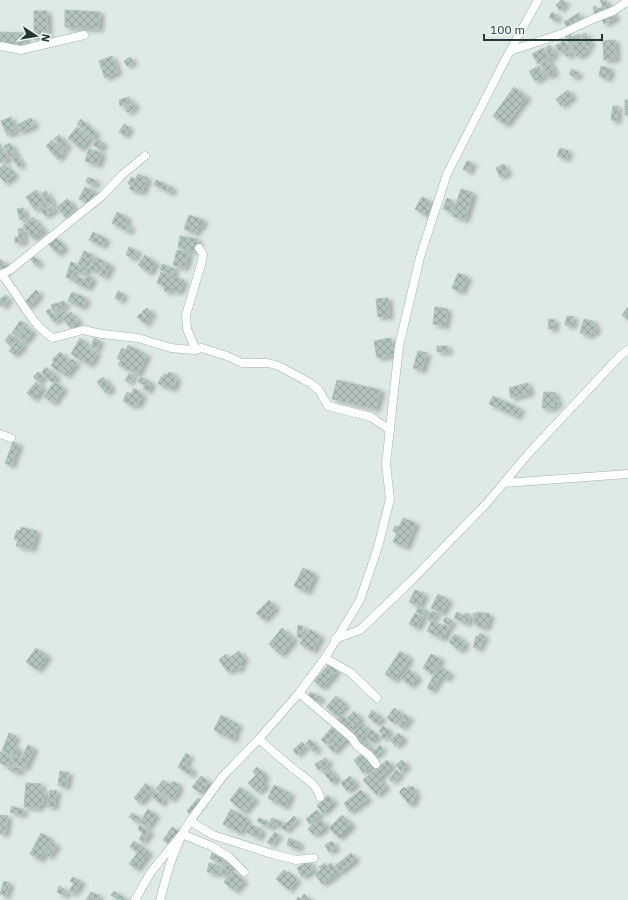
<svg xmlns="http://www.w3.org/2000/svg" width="628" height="900" font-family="'IBM Plex Sans',sans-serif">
<defs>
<pattern id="building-cross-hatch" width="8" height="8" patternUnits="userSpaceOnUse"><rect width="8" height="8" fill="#b3c4bf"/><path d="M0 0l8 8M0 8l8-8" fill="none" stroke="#91a09c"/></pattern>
<filter id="shadow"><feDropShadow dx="4" dy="2.5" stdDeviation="2" flood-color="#0004"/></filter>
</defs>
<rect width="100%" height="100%" fill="#deeae5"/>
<g fill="url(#building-cross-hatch)" stroke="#b1c3bd" filter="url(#shadow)">
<polygon points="561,0 563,0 566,3 560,10 556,5"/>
<polygon points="600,0 606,0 609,8 595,14 593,7 596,6 597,9 603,7"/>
<polygon points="65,10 100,12 99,29 65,27"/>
<polygon points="34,11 47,11 48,39 34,40"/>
<polygon points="552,12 558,16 555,21 549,17"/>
<polygon points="613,12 616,18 604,24 601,18"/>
<polygon points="579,13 581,18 567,27 564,22"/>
<polygon points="0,32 26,33 26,45 0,44"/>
<polygon points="586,33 591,45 587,47 581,35"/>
<polygon points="570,34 572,37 579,34 581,39 569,44 565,36"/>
<polygon points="582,40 584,44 579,47 580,49 585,46 588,51 577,57 571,45"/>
<polygon points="615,40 616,59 604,60 603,41"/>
<polygon points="564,41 572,53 567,57 563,50 559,52 555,46"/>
<polygon points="550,45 555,55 551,58 545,48"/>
<polygon points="543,48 549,58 538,64 532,54"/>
<polygon points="112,56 118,72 105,78 99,61"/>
<polygon points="130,57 134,62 127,66 124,61"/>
<polygon points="549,60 555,73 547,76 541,64"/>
<polygon points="539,66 544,76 535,81 529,71"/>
<polygon points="601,66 611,69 608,79 599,76"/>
<polygon points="572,69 579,73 576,78 569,74"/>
<polygon points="514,87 527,97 506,125 493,116"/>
<polygon points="568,90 573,97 561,106 556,99"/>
<polygon points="129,97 131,103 120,106 119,100"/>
<rect x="625" y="100" width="3" height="15"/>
<polygon points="133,102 136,106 128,113 125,109"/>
<polygon points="613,106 618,106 617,121 611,120"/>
<polygon points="11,117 16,131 7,135 1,121"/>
<polygon points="31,118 35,125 20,132 17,125"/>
<polygon points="81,119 97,134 93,138 77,124"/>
<polygon points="124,124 130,128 125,136 119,132"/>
<polygon points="77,127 90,138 81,149 68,138"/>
<polygon points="59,135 68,146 63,149 54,139"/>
<polygon points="97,139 104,144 100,149 93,145"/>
<polygon points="52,140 64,152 58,159 46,146"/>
<polygon points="0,143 8,159 0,163"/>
<polygon points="10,143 16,154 10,157 4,146"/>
<polygon points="560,148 569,151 566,159 557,156"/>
<polygon points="89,149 102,153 98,165 85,161"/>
<polygon points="16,155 22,164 18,167 12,158"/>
<polygon points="467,161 473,163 469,172 463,169"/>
<polygon points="4,164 15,174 6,183 0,177 0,168"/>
<polygon points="504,164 508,173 500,177 496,168"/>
<polygon points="138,174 148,178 142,192 138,191 138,192 129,189 131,185 128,184 131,177 136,179"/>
<polygon points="88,177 97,181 94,186 86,182"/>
<polygon points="156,180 173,188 171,193 154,185"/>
<polygon points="85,187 96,192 90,204 79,199"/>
<polygon points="461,189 473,193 465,220 452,216"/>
<polygon points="36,190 45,203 35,210 26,197"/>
<polygon points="46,191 53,203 49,206 42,193"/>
<polygon points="422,197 430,201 428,204 432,206 427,216 415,209"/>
<polygon points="447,198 453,201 451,206 453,207 451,212 443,209"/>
<polygon points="67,199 73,205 72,207 75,211 66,218 57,207"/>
<polygon points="53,205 56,209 45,216 40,208 43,206 46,210"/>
<polygon points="23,208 26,219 20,220 17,209"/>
<polygon points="117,212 128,218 125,224 131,227 129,232 112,223"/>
<polygon points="189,215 204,220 201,227 199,226 196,233 184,229"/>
<polygon points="33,217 44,230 33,239 23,226"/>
<polygon points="23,228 24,242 15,243 15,237 19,237 18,229"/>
<polygon points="93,232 106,239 103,246 89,240"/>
<polygon points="180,236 198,239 196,251 178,248"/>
<polygon points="55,237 65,247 58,254 48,244"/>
<polygon points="129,247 138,251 134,259 126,255"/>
<polygon points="177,250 189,253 185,268 173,265"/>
<polygon points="84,251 94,256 88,269 78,264"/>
<polygon points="32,255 40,263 37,266 29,258"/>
<polygon points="145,255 156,263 149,273 138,265"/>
<polygon points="95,257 104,261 99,273 90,269"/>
<polygon points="0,259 9,267 4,273 0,269"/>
<polygon points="71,262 76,264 76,265 87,269 85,274 74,270 71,279 66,277"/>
<polygon points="106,262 111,265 105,277 100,275"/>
<polygon points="162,264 175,269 173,275 160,270"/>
<polygon points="161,272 184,280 180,291 179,290 178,292 173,291 174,288 171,287 170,292 164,291 165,287 157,283"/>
<polygon points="458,273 468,277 461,292 452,288"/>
<polygon points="87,275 93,278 88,288 74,282 76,276 85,280"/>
<polygon points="36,290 40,294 29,307 24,303"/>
<polygon points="118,291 124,294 121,301 115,298"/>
<polygon points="72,292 86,298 84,300 86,301 85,305 83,304 82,307 68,301"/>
<polygon points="6,295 9,300 5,302 6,304 1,307 0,299"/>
<polygon points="388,298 389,316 378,317 376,299"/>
<polygon points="64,301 66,306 53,311 51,305"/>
<polygon points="435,307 448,309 445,326 433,324"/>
<polygon points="628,307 628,320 622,315"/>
<polygon points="147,308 153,314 148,318 142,312"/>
<polygon points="50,309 54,316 62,310 66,314 54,322 46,311"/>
<polygon points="71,312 79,321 71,328 63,319"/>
<polygon points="141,313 149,321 146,324 137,317"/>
<polygon points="567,316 574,317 572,326 565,325"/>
<polygon points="549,319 555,320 554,329 548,329"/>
<polygon points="584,319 595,322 593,326 597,327 595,333 591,332 590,336 580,333"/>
<polygon points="20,321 25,323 17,336 12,333"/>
<polygon points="25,326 33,331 25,342 17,337"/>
<polygon points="10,334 16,338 11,346 5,341"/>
<polygon points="80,338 86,342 84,345 97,353 90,365 71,354"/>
<polygon points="94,338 100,341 97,349 91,347"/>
<polygon points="391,338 394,355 377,358 374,341"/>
<polygon points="18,340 24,345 15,355 9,351"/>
<polygon points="128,345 147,355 138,374 118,365 121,360 117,358 122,348 126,350"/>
<rect x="437" y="346" width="11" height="6"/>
<polygon points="418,351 427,353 422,370 413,368"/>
<polygon points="60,352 69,360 59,372 51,365 54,362 52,360"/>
<polygon points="72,359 77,363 66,376 61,371"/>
<polygon points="46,367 57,377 52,382 42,372"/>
<polygon points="38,372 44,376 39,382 33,377"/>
<polygon points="169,372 174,374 173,376 177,378 173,389 158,384 161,377 163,377 164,374 168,375"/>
<polygon points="130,373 134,376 129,383 125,380"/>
<polygon points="103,377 112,388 106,393 97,382"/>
<polygon points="141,377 152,383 148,391 143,389 145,385 138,382"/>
<polygon points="337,380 381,390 376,409 332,399"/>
<polygon points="36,382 43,388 34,399 27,393"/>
<polygon points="54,382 64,388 54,403 44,397"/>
<polygon points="528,383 530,393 511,398 509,388"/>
<polygon points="134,388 140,392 139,394 143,395 137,406 133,404 132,406 123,401 127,392 131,394"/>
<polygon points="544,392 556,393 555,399 558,400 558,406 554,405 553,409 542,408"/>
<polygon points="493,396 521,409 517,417 489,404"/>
<polygon points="13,442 19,444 11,466 5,463"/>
<polygon points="403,518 416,523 406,547 393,542 397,533 393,531 395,526 399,527"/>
<polygon points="21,527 37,531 32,549 16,546 18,540 14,539 17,530 20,531"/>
<polygon points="303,568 315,574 307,592 294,586"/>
<polygon points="415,590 425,594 419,606 409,602"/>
<polygon points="438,594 449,600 442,613 431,608"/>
<polygon points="269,600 276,607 264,620 256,613"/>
<polygon points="418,607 428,611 426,616 416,612"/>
<polygon points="433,611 437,614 430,621 427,617"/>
<polygon points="457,612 464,616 466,613 471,615 467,624 454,618"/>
<polygon points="477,612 490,614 487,627 484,626 484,628 474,624 475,618 473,618 474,613 477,614"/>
<polygon points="415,613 423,617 417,628 409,624"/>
<polygon points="446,617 453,622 450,626 443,621"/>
<polygon points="432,621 443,626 444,624 449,627 443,639 427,631"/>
<polygon points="298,625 303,626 302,638 297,637"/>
<polygon points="282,628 294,639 281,655 269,644"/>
<polygon points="309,629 321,636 313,651 300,644"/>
<polygon points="480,633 485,636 479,649 473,647 475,643 474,643 476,636 478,637"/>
<polygon points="455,634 466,643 460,651 449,642"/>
<polygon points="36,648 48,656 38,670 26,662"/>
<polygon points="239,651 245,659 240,664 242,667 237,670 235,668 228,672 219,660 226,654 229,658"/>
<polygon points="400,651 410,658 395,680 385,674"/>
<polygon points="431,654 441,659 432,674 423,668"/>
<polygon points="329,664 337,671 322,688 314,681"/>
<polygon points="439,666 450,673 447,679 441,676 432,691 427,688"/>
<polygon points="409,669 418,677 411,686 401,678"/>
<polygon points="310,692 321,697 319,702 308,697"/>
<polygon points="336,696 346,705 336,716 326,707"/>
<polygon points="394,708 401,713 394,723 387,718"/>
<polygon points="372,710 382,718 377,724 368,717"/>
<polygon points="354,711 361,719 349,731 337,720 342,715 346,719"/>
<polygon points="405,714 410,718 402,728 398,724"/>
<polygon points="221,715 239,725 234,733 236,734 233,740 214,730"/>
<polygon points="362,723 369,730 359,741 352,734"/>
<polygon points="333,726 338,730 326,744 321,740"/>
<polygon points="383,726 390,731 384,739 381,737 383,734 379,731"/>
<polygon points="372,730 378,736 372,742 366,737"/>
<polygon points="342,731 348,737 334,752 328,747"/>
<polygon points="9,733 16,736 12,746 19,748 16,756 2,751"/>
<polygon points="398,733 404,739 396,746 390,740"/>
<polygon points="310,739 318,749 314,752 306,743"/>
<polygon points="363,739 374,751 380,745 383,749 374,757 360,742"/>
<polygon points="302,742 306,746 297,755 293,750"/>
<polygon points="28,745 34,748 25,768 11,761 13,756 21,759"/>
<polygon points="0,752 11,755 8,766 0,763"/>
<polygon points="186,753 190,756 185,765 193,770 191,775 178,767"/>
<polygon points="363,753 372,766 363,773 354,760"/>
<polygon points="326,758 329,764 318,770 315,764"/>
<polygon points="387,760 392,766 379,778 386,787 377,795 363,780"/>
<polygon points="402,760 407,766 401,771 396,765"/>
<polygon points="10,765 21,769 19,773 8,769"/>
<polygon points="257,767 266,776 254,789 248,783 256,775 253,771"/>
<polygon points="329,768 337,778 332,783 324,773"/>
<polygon points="397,770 401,774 392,782 389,779"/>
<polygon points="60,771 69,773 66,787 58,785"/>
<polygon points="201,776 209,782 201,793 192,787"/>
<polygon points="350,776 356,784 347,791 341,783"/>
<polygon points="163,780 170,785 173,781 179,785 177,788 179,789 172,800 156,789"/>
<polygon points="262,781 266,785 258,792 255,789"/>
<polygon points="26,783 41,784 41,791 45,791 44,804 40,804 39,808 24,807"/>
<polygon points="146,783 152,789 140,803 134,798"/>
<polygon points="274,785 291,794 285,807 268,798"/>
<polygon points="409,786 410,788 412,786 415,790 414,791 417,795 413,798 415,800 410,805 399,792 404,787 406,789"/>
<polygon points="240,787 255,799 244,812 230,800"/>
<polygon points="50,790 57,791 54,807 47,806"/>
<polygon points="154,790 165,799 161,804 150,795"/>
<polygon points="361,790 368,799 350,812 344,803"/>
<polygon points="328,795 334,802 323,813 317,806"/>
<polygon points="198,798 202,801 190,814 187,811"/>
<polygon points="12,806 24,810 22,815 10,812"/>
<polygon points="148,809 156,815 148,827 140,822"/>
<polygon points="231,809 248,819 240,833 223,824"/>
<polygon points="317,810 320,814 310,824 306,819"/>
<polygon points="132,813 140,818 137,822 129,817"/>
<polygon points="0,815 8,816 5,834 0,834"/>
<polygon points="342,815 352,825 339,838 329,828"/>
<polygon points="294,816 297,819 286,831 281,826 284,823 286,824"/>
<polygon points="259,818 273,824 271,828 257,821"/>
<polygon points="272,818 282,822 281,826 270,822"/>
<polygon points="317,820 319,822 321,820 326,826 318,834 316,832 314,835 308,829"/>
<polygon points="250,824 262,830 259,838 246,832"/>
<polygon points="140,825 150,832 143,842 139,839 143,833 138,829"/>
<polygon points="172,827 180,832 171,846 163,840"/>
<polygon points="275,832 279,835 271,845 267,842"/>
<polygon points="41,833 51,839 40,860 30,854"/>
<polygon points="289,838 300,843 298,849 287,845"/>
<polygon points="134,841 149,852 137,869 129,864 138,852 130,847"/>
<polygon points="332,841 336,848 329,852 325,845"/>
<polygon points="53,842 57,845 49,857 45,854"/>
<polygon points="212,853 224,859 222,864 210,858"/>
<polygon points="351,853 356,859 340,872 335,866"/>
<polygon points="229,861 233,865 224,876 219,872"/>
<polygon points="309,861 314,870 302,877 297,868"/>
<polygon points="209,863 220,866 218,874 207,872"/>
<polygon points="325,863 327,866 331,863 338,873 322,884 315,874 321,870 319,867"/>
<polygon points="284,870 288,873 289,872 297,880 289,890 276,879"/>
<polygon points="233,871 244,881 235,891 224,882"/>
<polygon points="73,877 82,882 73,894 69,891 74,883 70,881"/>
<polygon points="4,881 10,883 6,896 0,894"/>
<polygon points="59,886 67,891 65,896 57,892"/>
<polygon points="114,891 127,900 119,900 111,895"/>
<polygon points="91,892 100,896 97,900 86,900"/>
<polygon points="304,894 311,900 296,900 298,897 301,899"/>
</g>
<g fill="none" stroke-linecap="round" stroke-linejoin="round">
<g stroke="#a1b1ac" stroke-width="9">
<g id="minor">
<polyline points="0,46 21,50 84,35"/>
<polyline points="510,51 561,34 593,19 613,11 628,1"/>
<polyline points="0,275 10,270 102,196 123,174 145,156"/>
<path d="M2,275c17,20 28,49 51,63l30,-8 19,4 36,4 33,10 22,2 9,-2 25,8 15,7h26l11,3 31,17 9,7 9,16 43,11 19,13"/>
<polyline points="196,350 187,329 186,315 202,261 203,254 199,248"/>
<polyline points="0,434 11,438"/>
<polyline points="504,483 628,474"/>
<polyline points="335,639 360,630 413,579 486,504 529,453 619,357 628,350"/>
<polyline points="325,658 351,673 377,698"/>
<polyline points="299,693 344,731 352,738 357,746 369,755 376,764"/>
<path d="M259,739c10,9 20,18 31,27 11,10 26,16 30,31"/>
<polyline points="190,821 213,835 272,854 296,860 314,858"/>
<polyline points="135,900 151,872 182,834 211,846 229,857 244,872"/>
<polyline points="160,900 170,864 182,834 190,821 223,776 259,739 299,693 325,658 360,600 378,547 390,499 386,464 399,346 420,257 447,174 504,62 538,0"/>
</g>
</g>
<use href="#minor" stroke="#fff" stroke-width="8"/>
</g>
<g transform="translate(36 36) rotate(102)" stroke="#eef6f3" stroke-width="3" paint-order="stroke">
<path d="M0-3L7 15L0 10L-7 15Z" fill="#203934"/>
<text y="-6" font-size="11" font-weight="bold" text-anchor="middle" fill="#203934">N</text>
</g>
<path d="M484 34v6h118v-6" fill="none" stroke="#203934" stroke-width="2"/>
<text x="490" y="34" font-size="12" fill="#203934" stroke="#eef6f3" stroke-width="3" paint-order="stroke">100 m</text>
</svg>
